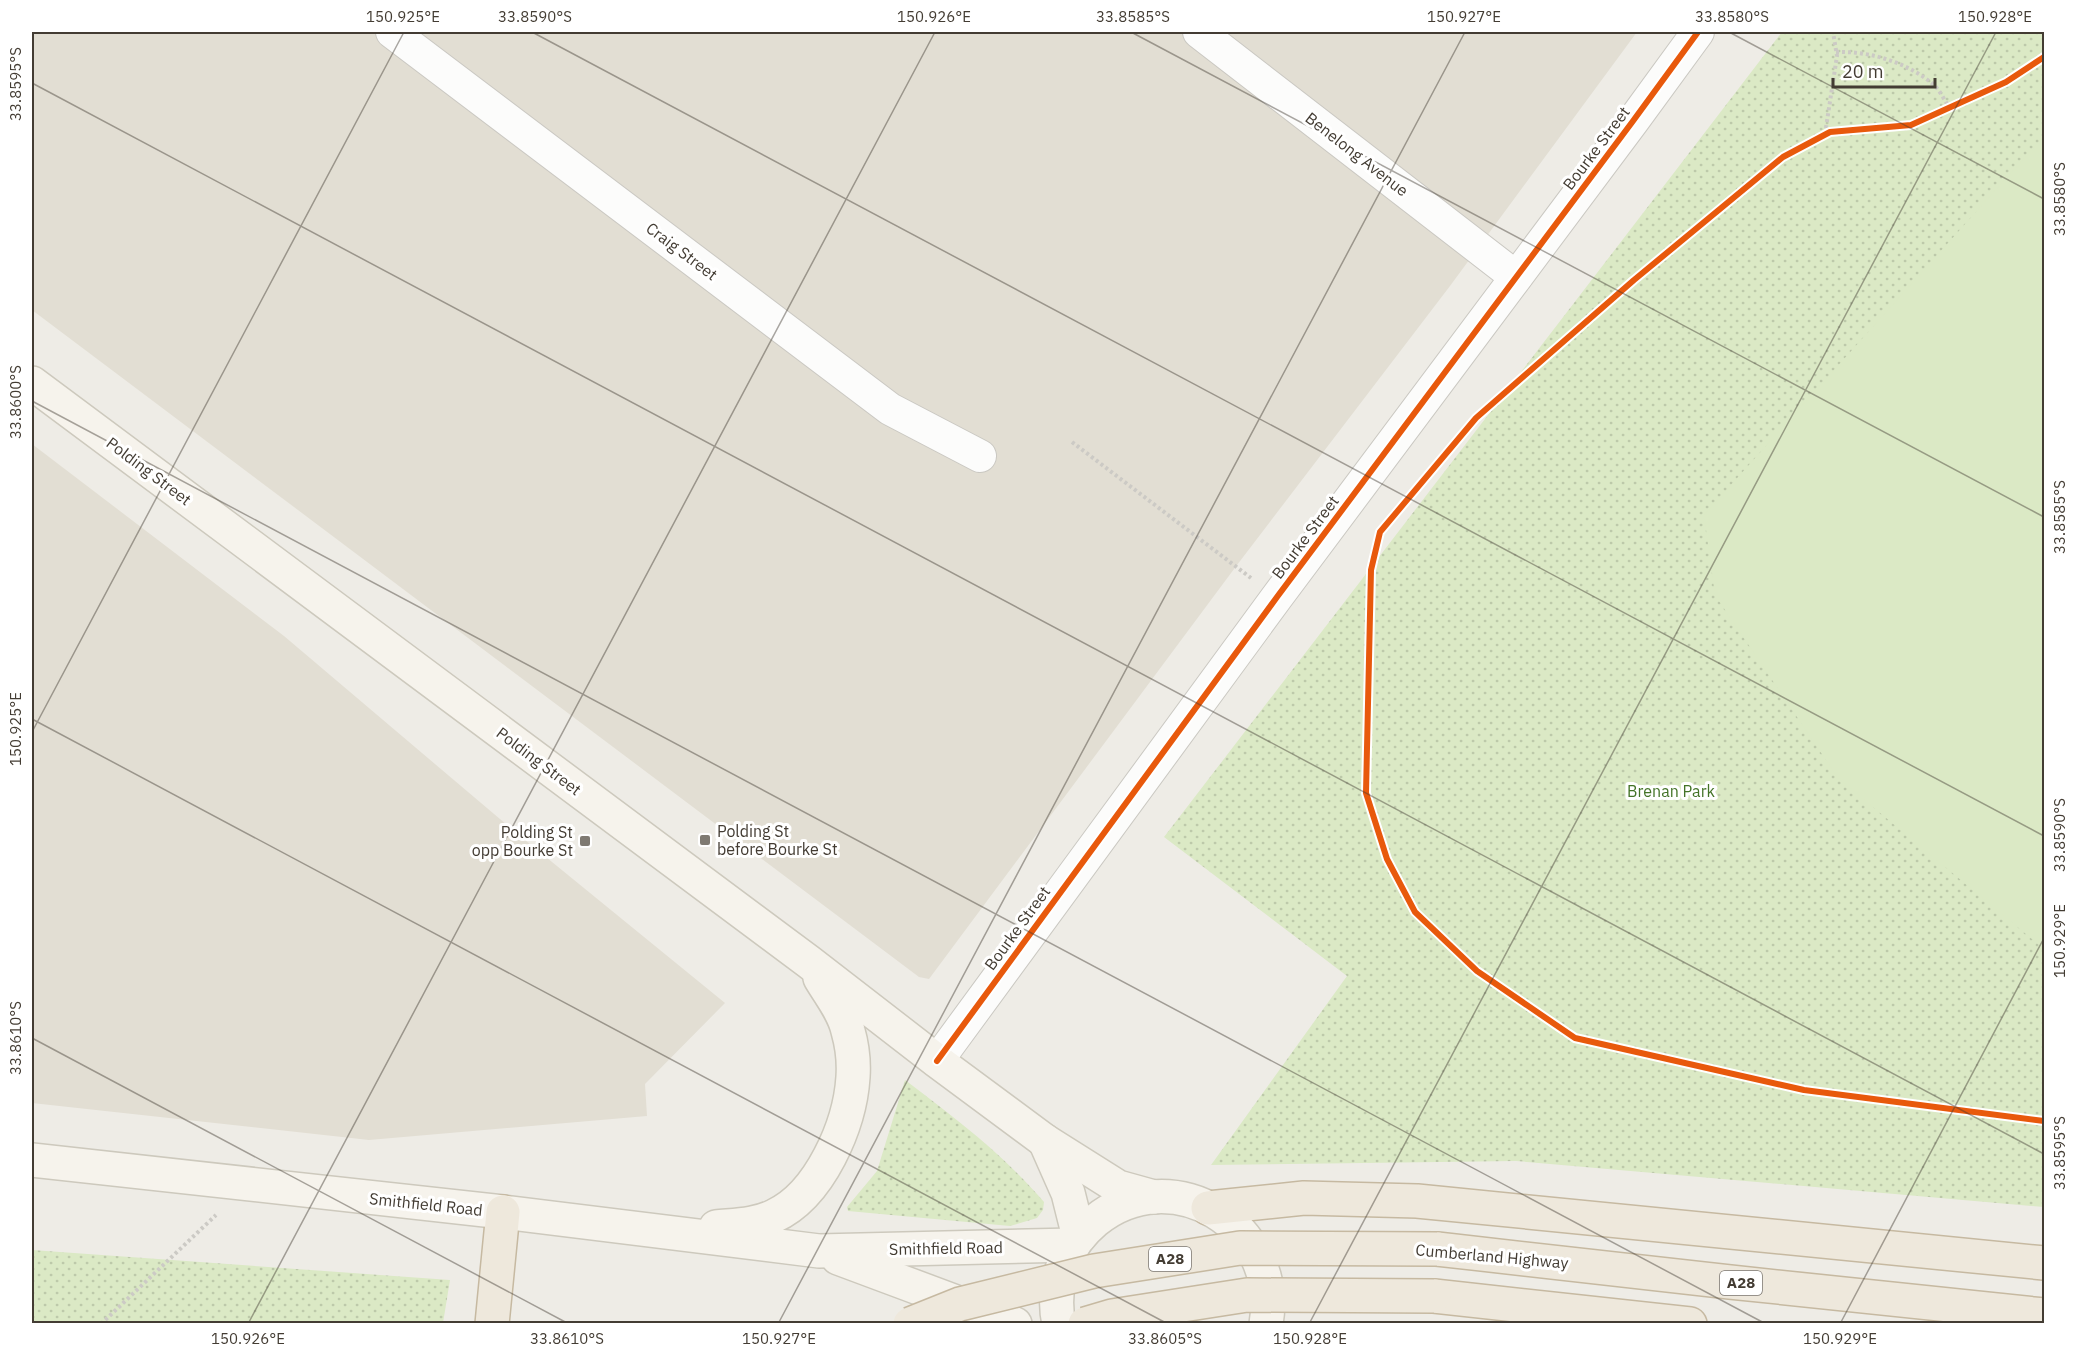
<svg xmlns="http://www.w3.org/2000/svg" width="2076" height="1355" font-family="'IBM Plex Sans',sans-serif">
<defs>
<pattern id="grass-dots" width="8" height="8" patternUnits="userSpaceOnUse" patternTransform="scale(1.5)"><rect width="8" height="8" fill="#dbe9c5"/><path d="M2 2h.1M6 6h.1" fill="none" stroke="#bdc9aa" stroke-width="1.8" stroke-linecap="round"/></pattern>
</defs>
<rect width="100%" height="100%" fill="#eeece6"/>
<g fill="#e2ded3">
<polygon points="32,32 1637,32 1450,286 1237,565 929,979 919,977 32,310"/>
<polygon points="32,444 284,636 514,831 725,1003 645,1084 647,1116 369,1140 32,1103"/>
</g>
<g fill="url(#grass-dots)">
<polygon points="1782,32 2044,32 2044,1207 1516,1161 1211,1165 1347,976 1164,837"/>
<path d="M905,1080c49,37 98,74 139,122l-1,8 -6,8 -27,8 -162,-15 -1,-4 30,-36z"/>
<polygon points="32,1250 450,1280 443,1323 32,1323"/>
</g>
<polygon fill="#dbe9c5" points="2044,136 2044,949 1838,778 1715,595 1704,515"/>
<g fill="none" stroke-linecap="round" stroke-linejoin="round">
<g stroke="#cac8c2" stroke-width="34">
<g id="minor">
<polyline points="392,32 890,409 980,456"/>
<polyline points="1199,32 1516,277"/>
<polyline points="937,1061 1277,597 1633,121 1698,32"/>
</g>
</g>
<g stroke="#cdc9bd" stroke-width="36">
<g id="secondary">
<polyline points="32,383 809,962 937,1061 1045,1141 1118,1187 1154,1197"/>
<polyline points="1045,1141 1068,1193 1079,1237"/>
<polyline points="32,1160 503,1212 819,1251 1073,1245"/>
<path d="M716,1227c19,-2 40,-2 58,-11 46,-21 76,-91 79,-139 1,-15 -1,-32 -5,-46 -4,-19 -18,-36 -28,-53"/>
<polyline points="838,1258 1015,1324"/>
<path d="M1059,1324c-5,-22 -2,-43 6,-63 6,-15 17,-29 30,-40 77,-63 188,5 171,103"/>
</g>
</g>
<g stroke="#c6b9a1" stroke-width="36">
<g id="trunk">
<polyline points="1208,1208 1304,1198 1417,1201 2044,1263"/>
<polyline points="1437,1249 1730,1282 2044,1315"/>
<polyline points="1434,1296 1690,1324"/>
<polyline points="492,1324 503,1212"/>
</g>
</g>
<g stroke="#cccac5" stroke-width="4" stroke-dasharray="3 3" stroke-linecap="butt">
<path d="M1836,52c34,-1 70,10 97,32 7,6 11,16 16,23"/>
<polyline points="1825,134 1837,56 1833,32"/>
<polyline points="1072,442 1251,578"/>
<polyline points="101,1324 216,1215"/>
</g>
<use href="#minor" stroke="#fcfcfb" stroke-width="32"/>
<use href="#secondary" stroke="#f6f3ec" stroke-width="33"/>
<use href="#trunk" stroke="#eee8dc" stroke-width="33"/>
<g stroke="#c6b9a1" stroke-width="36" stroke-linecap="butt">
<g id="trunk-bridge">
<polyline points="910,1324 960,1304 1094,1271 1240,1248 1437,1249"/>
<polyline points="1085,1324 1112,1316 1247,1295 1434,1296"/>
</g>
</g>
<use href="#trunk-bridge" stroke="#eee8dc" stroke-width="33"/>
<g stroke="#fff" stroke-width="10">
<g id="cycleway">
<polyline points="2044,57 2006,82 1911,125 1830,132 1783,157 1634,280 1476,418 1380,532 1371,570 1366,793 1387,859 1415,912 1477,971 1575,1038 1804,1090 2044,1121"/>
<polyline points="937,1061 1277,597 1633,121 1698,32"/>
</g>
</g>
<use href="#cycleway" stroke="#e8590c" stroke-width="6"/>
</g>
<path fill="none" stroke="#433c33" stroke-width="1.5" stroke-opacity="0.45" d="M532,32l1512,804M1131,32l913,485M1729,32l315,167M32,83l2012,1071M32,401l1734,923M32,719l1136,605M32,732l372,-700M32,1038l537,286M248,1324l687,-1292M778,1324l687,-1292M1309,1324l687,-1292M1840,1324l204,-386"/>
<g fill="#7f7a72" stroke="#fff" stroke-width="2">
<rect x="699" y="834" width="12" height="12" rx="3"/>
<rect x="579" y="835" width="12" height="12" rx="3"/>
</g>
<g text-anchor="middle" stroke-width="6" stroke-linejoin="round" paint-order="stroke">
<g fill="#fff" stroke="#7b7670" stroke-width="1.5">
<rect x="1149" y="1247" width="42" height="24" rx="4.5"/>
<rect x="1720" y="1271" width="42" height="24" rx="4.5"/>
</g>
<g font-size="15" font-weight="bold" fill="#433c33">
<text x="1170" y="1264">A28</text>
<text x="1741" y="1288">A28</text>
</g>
<g font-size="16" fill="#433c33" stroke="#fff">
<text transform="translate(1596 148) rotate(-53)" y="6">Bourke Street</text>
<text transform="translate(1357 154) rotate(38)" y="6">Benelong Avenue</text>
<text transform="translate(682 251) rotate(37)" y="6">Craig Street</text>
<text transform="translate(149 471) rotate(37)" y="6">Polding Street</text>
<text transform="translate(1305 537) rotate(-53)" y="6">Bourke Street</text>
<text transform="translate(539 761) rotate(37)" y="6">Polding Street</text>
<text transform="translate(1017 928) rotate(-54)" y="6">Bourke Street</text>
<text transform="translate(426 1204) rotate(6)" y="6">Smithfield Road</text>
<text transform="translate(946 1248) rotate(-1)" y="6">Smithfield Road</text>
<text transform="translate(1492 1256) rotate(5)" y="6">Cumberland Highway</text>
</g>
<g font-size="16" fill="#437327" stroke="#fff">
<text x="1671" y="797">Brenan Park</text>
</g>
<g font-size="16" fill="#433c33" stroke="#fff" text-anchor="start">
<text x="717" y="837">Polding St<tspan x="717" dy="18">before Bourke St</tspan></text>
<text x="573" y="838" text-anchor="end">Polding St<tspan x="573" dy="18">opp Bourke St</tspan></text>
</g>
</g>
<rect width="2076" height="1355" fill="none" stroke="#ffffff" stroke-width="66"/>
<path d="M1833 78v9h102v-9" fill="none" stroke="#433c33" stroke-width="3"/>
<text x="1842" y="78" font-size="18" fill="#433c33" stroke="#ffffff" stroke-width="4.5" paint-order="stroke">20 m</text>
<rect x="33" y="33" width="2010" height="1289" fill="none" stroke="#433c33" stroke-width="2"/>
<g font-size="15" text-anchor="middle" fill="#433c33">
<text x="403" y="22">150.925°E</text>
<text x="535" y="22">33.8590°S</text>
<text x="934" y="22">150.926°E</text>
<text x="1133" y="22">33.8585°S</text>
<text x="1464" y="22">150.927°E</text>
<text x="1732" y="22">33.8580°S</text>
<text x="1995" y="22">150.928°E</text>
<text transform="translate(16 84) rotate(-90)" y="5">33.8595°S</text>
<text transform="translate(2060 199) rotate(-90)" y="5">33.8580°S</text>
<text transform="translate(16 402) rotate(-90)" y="5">33.8600°S</text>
<text transform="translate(2060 517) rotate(-90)" y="5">33.8585°S</text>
<text transform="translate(16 729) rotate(-90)" y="5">150.925°E</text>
<text transform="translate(2060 835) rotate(-90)" y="5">33.8590°S</text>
<text transform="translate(2060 941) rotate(-90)" y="5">150.929°E</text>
<text transform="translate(16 1038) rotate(-90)" y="5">33.8610°S</text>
<text transform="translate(2060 1153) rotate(-90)" y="5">33.8595°S</text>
<text x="248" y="1344">150.926°E</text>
<text x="567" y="1344">33.8610°S</text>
<text x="779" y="1344">150.927°E</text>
<text x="1165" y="1344">33.8605°S</text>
<text x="1310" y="1344">150.928°E</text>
<text x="1840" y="1344">150.929°E</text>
</g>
</svg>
